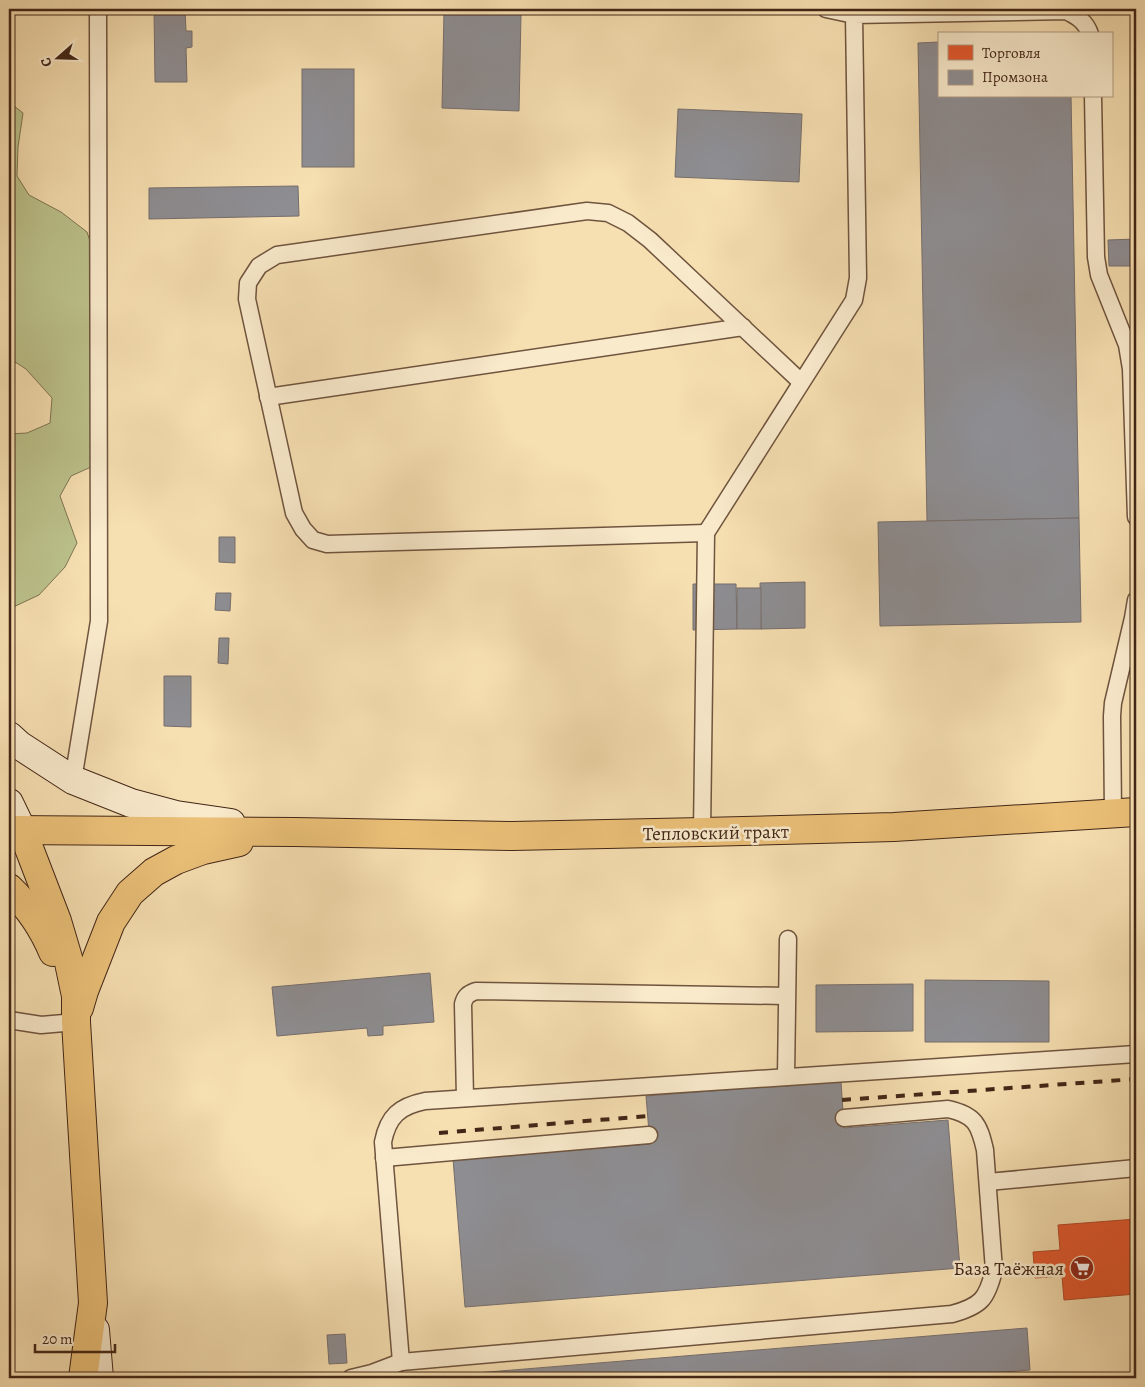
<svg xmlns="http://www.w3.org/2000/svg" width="1145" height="1387" font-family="Alegreya,serif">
<rect width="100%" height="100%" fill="#f6dfb1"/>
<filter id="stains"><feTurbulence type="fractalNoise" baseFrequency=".004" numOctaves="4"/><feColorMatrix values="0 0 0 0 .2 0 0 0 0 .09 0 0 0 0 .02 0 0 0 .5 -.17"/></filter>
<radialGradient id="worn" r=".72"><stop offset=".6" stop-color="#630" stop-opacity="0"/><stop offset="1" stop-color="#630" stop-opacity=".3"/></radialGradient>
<polygon fill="#bcc28c" stroke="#7f7452" points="9,102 23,113 18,147 17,176 29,195 61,212 87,232 96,259 91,467 71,476 60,496 77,543 65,567 39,595 9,609 9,434 27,433 50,423 52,398 26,369 9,358"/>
<polygon fill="#e4572e" stroke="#b34827" points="1136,1219 1136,1294 1064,1300 1062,1276 1035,1278 1033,1252 1060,1250 1058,1225"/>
<g fill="#8d8d92" stroke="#766e6d">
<polygon points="154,9 185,9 186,31 192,31 192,47 186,48 187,82 155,82"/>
<polygon points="444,12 521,14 519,111 442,108"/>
<polygon points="939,42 939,96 1071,96 1079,518 927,521 918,43"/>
<rect x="302" y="69" width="52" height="98"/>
<polygon points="678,109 802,114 799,182 675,177"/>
<polygon points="298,186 299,216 149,219 149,188"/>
<polygon points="1136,239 1136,266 1109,266 1108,240"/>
<polygon points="1079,518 1081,622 880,626 878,522"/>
<polygon points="219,537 235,537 235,563 219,562"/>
<polygon points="805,582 805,628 761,629 760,583"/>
<polygon points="693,584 736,584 737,629 693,630"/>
<rect x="737" y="588" width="24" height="41"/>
<polygon points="216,593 231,593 230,611 215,610"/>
<polygon points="219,638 229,638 228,664 218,663"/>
<polygon points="164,676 191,676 191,727 164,726"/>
<polygon points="430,973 434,1022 383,1026 383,1035 368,1036 367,1028 277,1036 272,987"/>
<polygon points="925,980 1049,981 1049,1042 925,1042"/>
<polygon points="913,984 913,1031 816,1032 816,985"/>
<polygon points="841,1081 844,1128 948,1120 960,1268 465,1307 453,1159 650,1144 646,1096"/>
<polygon points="1027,1328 1030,1370 927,1378 427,1378 427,1377"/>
<polygon points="345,1334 347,1363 329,1364 327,1335"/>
</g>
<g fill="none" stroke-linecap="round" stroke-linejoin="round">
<g stroke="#6f543e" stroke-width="19">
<g id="lane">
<polyline points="826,9 854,15"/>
<polyline points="1093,96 1096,257 1099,275 1127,345 1131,369 1136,517"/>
<polyline points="268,397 743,327"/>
<polyline points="706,533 327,544 313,540 303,529 294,513 247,299 248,283 259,266 277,255 587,211 608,213 628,223 650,240 801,382"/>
<polyline points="73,780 99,621 98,9"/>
<polyline points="1113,813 1112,716 1113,703 1133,618 1136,600"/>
<path d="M702,832l4,-299 148,-233 4,-22 -4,-263 212,-4c11,5 20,11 24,23"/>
<polyline points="9,1020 41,1025 76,1022"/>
<polyline points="786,1077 788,939"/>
<path d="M465,1098l-2,-94c2,-8 5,-10 13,-13l310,5"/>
<polyline points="384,1158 649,1135"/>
<polyline points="988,1182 1136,1168"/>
<path d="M401,1362l-18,-220c5,-26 17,-36 42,-41l711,-47"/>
<path d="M351,1378l21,-5 29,-11 551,-48c29,-8 35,-15 42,-44l-9,-120c-6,-26 -10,-35 -37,-41l-104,9"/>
</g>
</g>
<g stroke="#422617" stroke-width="30">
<g id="secondary">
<polyline points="9,736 19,745 73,780 131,803 176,815 231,823"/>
<polyline points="9,803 22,830"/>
<polyline points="95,1330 99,1378"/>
</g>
</g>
<g stroke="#422617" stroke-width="30">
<g id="primary">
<polyline points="9,830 295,832 512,836 702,832 894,827 1136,812"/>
<polyline points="22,830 57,921 68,958 76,996 76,1022 93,1303 83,1378"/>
<path d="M9,888c19,18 34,40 44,64"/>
<polyline points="79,1008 84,991 111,922 130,893 154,872 176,860 203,850 239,842"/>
</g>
</g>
<use href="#lane" stroke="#f9eacc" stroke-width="16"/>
<use href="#secondary" stroke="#f9eacc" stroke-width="28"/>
<use href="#primary" stroke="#ebc078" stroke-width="28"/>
<g stroke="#422617" stroke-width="4" stroke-dasharray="9 9" stroke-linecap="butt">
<polyline points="842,1100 1136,1079"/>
<polyline points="439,1133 648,1116"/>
</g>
</g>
<defs>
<g id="supermarket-disc" transform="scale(1.25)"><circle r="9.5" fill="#8f2418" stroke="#f9eacc"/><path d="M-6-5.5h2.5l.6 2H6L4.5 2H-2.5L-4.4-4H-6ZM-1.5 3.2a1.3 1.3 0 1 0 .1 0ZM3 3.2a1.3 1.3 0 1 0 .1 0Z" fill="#fff"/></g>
</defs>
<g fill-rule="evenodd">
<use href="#supermarket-disc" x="1082" y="1268"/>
</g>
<g text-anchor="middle" stroke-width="5" stroke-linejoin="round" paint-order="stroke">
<g font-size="19" fill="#422617" stroke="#f9eacc">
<text transform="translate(716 832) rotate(-1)" y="7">Тепловский тракт</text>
</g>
<g font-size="19" fill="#422617" stroke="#f9eacc" text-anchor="end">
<text x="1064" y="1275">База Таёжная</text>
</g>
</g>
<rect width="1145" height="1387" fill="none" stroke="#f6dfb1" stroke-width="30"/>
<rect x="10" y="10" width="1125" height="1367" fill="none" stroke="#422617" stroke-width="2.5"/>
<rect x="15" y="15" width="1115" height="1357" fill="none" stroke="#422617"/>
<rect x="938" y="32" width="175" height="65" fill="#f9eacc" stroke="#b09c84"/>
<rect x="948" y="45" width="25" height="15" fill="#e4572e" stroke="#b09c84"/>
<text x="982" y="58" font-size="15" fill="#422617">Торговля</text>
<rect x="948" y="70" width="25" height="15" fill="#8d8d92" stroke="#b09c84"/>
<text x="982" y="82" font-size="15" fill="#422617">Промзона</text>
<g transform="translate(58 58) rotate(250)" stroke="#f9eacc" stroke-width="4" paint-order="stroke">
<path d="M0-4L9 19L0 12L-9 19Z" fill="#422617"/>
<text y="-8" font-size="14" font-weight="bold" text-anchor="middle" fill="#422617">С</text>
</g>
<path d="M35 1344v8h80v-8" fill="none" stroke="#422617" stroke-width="2.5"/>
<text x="42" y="1344" font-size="15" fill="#422617" stroke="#f9eacc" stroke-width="4" paint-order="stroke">20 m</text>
<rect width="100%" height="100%" filter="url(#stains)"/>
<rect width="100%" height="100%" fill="url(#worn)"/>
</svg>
